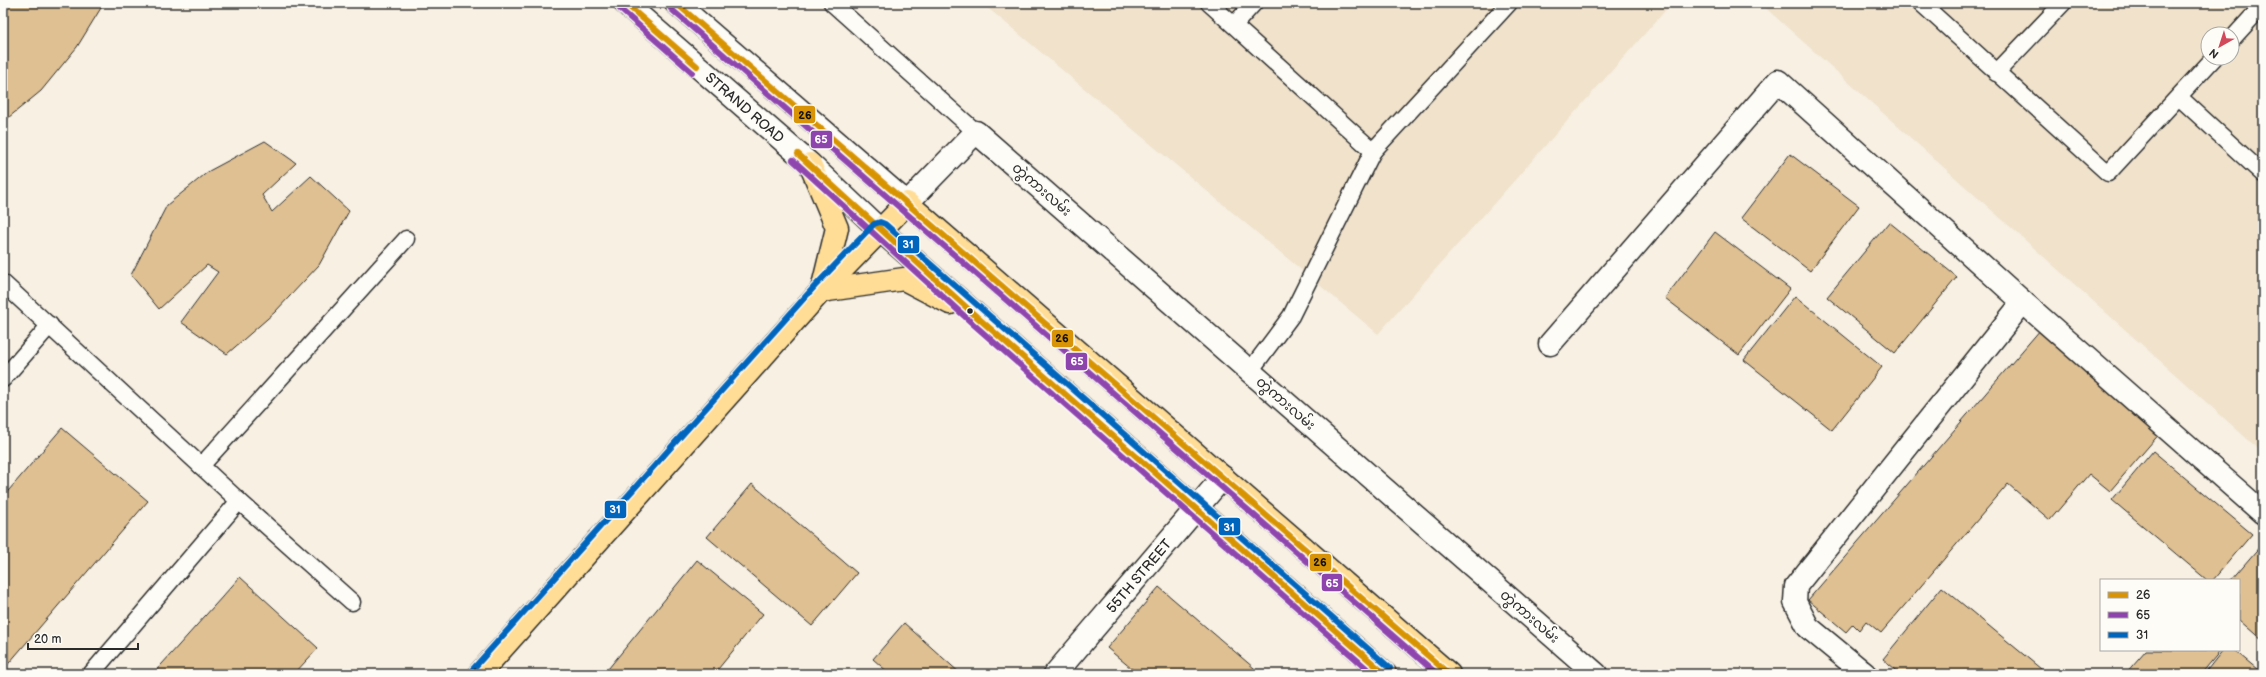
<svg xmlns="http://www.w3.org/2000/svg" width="2266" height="677" font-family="'Balsamiq Sans','Noto Sans Myanmar',sans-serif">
<rect width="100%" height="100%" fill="#f7f0e3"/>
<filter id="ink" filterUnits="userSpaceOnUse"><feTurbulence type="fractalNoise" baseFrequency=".025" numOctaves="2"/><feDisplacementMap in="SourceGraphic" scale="8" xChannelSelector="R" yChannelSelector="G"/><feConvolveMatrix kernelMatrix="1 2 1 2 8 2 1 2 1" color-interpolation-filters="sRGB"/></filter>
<g filter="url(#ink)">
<g fill="#f0e2cb" fill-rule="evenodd">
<polygon points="982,3 1672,3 1378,334"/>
<path d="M1760,3h503v450zM2208,34h24v24h-24z"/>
</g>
<g fill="#dfc092" stroke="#2b2b2b">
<polygon points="3,3 104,3 77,47 41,91 3,122"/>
<polygon points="265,141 296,163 262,195 272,212 311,176 349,211 319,265 275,312 227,354 181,322 218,272 207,265 159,309 131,275 167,205 209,171"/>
<polygon points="1790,154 1859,206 1810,271 1741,218"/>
<polygon points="1889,222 1957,277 1895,353 1827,297"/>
<polygon points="1715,232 1790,289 1739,355 1665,298"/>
<polygon points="1795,296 1882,367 1832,430 1744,360"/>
<polygon points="2041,329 2161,432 2110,491 2089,474 2050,520 2008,484 1881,633 1866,621 1859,630 1853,624 1846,632 1808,600"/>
<polygon points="62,428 148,501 3,670 3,497"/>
<polygon points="2153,451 2252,534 2213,580 2207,580 2112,500"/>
<polygon points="752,484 857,573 812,626 707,537"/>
<polygon points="2262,544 2263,545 2263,641 2239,620 2239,580 2231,580"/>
<polygon points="697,560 763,614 714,674 604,674"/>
<polygon points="240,577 318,648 294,674 153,674"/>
<polygon points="1159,587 1261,674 1138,674 1107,648"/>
<polygon points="1942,587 2047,674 1901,674 1883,659"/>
<polygon points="904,623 961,674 890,674 873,659"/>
<polygon points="2146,650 2221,650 2201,674 2125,674"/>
<polygon points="2223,650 2234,650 2263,674 2204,674"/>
</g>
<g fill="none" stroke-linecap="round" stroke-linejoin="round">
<g stroke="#2b2b2b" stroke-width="19">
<g id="lane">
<polyline points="832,3 976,132"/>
<polyline points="1209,3 1373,151 1509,3"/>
<polyline points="1921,3 2108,173 2214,58"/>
<polyline points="1234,25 1254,3"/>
<polyline points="2232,39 2263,5"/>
<polyline points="1996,73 2063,3"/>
<polyline points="2179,97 2263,174"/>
<polyline points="3,283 239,501 352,602"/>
<polyline points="1250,371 1291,316 1373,151"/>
<polyline points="3,379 50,325"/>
<polyline points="201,466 406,239"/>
<polyline points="91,674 239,501"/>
</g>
</g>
<g stroke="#2b2b2b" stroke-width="25">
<g id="street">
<polyline points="1550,344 1778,81 2023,302 2263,513"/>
<path id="s1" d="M1055,674l168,-197"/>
<polyline points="1865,674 1808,627 1795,602 1796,586 2023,302"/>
</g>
</g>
<g stroke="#2b2b2b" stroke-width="25">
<g id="secondary">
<path id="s2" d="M625,3l185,161 70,66"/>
<polyline points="676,3 907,203 976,132 1596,674"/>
</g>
</g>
<g stroke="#2b2b2b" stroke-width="25">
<g id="primary">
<polyline points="810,164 837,228 822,290"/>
<polyline points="880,230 1385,674"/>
<polyline points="821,291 904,279 950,303"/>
<polyline points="479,674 821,291 907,203 1449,674"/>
</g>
</g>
<use href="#lane" stroke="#fdfcf7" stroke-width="16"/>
<use href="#street" stroke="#fdfcf7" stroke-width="22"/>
<use href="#secondary" stroke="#fdfcf7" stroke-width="22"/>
<use href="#primary" stroke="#ffdd96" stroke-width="22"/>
<g stroke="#fdfcf7" stroke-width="9">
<g id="bus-1">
<polyline points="625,3 697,66"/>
<polyline points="676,3 1449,674"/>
<polyline points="798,154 977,317 1385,674"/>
</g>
</g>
<g stroke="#fdfcf7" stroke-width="9">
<g id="bus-2">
<polyline points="620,9 692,72"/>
<polyline points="671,9 1437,674"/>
<polyline points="793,160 972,323 1373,674"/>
</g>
</g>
<g stroke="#fdfcf7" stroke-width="9">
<polyline id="bus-3" points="473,669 815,286 874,224 880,222 885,224 1390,668"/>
</g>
<use href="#bus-1" stroke="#d89406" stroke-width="6"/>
<use href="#bus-2" stroke="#8e44ad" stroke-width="6"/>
<use href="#bus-3" stroke="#0065bd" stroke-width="6"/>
</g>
</g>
<circle fill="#2b2b2b" stroke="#fdfcf7" stroke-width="1.5" cx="970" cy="311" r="3.5"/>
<g text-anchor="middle" stroke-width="4" stroke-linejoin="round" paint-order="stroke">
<g font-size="14" fill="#2b2b2b" stroke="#fdfcf7">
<text dy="5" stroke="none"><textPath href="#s2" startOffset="159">STRAND ROAD</textPath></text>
<text transform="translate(1042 189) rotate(41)" y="5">တွဲကားလမ်း</text>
<text transform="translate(1286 403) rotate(41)" y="5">တွဲကားလမ်း</text>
<text dy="5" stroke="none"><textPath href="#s1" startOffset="129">55TH STREET</textPath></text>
<text transform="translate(1530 616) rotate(41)" y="5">တွဲကားလမ်း</text>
</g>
</g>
<g stroke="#fdfcf7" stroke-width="1.5">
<rect x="793" y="105" width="23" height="19" rx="4" fill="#d89406"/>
<rect x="810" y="130" width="23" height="19" rx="4" fill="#8e44ad"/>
<rect x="897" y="235" width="23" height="19" rx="4" fill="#0065bd"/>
<rect x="1051" y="329" width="23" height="19" rx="4" fill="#d89406"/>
<rect x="1065" y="352" width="23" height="19" rx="4" fill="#8e44ad"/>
<rect x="604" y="500" width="23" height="19" rx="4" fill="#0065bd"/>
<rect x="1218" y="517" width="23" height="19" rx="4" fill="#0065bd"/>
<rect x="1309" y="553" width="23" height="19" rx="4" fill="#d89406"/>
<rect x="1321" y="573" width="22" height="19" rx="4" fill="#8e44ad"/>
</g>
<g font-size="11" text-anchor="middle" font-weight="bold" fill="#fff">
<text x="821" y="143">65</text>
<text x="908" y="248">31</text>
<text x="1077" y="365">65</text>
<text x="615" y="513">31</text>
<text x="1229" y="531">31</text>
<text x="1332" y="587">65</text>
</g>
<g font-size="11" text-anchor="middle" font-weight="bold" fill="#111">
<text x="805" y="119">26</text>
<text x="1062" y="342">26</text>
<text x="1320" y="566">26</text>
</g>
<rect width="2266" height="677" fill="none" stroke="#fdfcf7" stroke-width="16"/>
<rect x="8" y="8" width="2250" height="661" fill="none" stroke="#2b2b2b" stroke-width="1.5" filter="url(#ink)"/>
<rect x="2100" y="579" width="140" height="72" fill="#fdfcf7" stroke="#a9a8a5"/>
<rect x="2108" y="592" width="20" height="6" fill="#d89406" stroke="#a9a8a5"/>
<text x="2136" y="599" font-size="12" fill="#2b2b2b">26</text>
<rect x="2108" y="612" width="20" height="6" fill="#8e44ad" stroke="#a9a8a5"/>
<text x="2136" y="619" font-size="12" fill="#2b2b2b">65</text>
<rect x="2108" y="632" width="20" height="6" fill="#0065bd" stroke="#a9a8a5"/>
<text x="2136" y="639" font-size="12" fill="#2b2b2b">31</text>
<g transform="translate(2220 46) rotate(219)"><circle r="19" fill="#fdfcf7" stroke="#a9a8a5"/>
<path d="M0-3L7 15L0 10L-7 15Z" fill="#d1495b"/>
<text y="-6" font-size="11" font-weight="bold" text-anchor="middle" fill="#2b2b2b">N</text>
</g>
<path d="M28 643v6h110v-6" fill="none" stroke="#2b2b2b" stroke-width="2"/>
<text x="34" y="643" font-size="12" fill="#2b2b2b" stroke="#fdfcf7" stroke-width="3" paint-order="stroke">20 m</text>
</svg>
